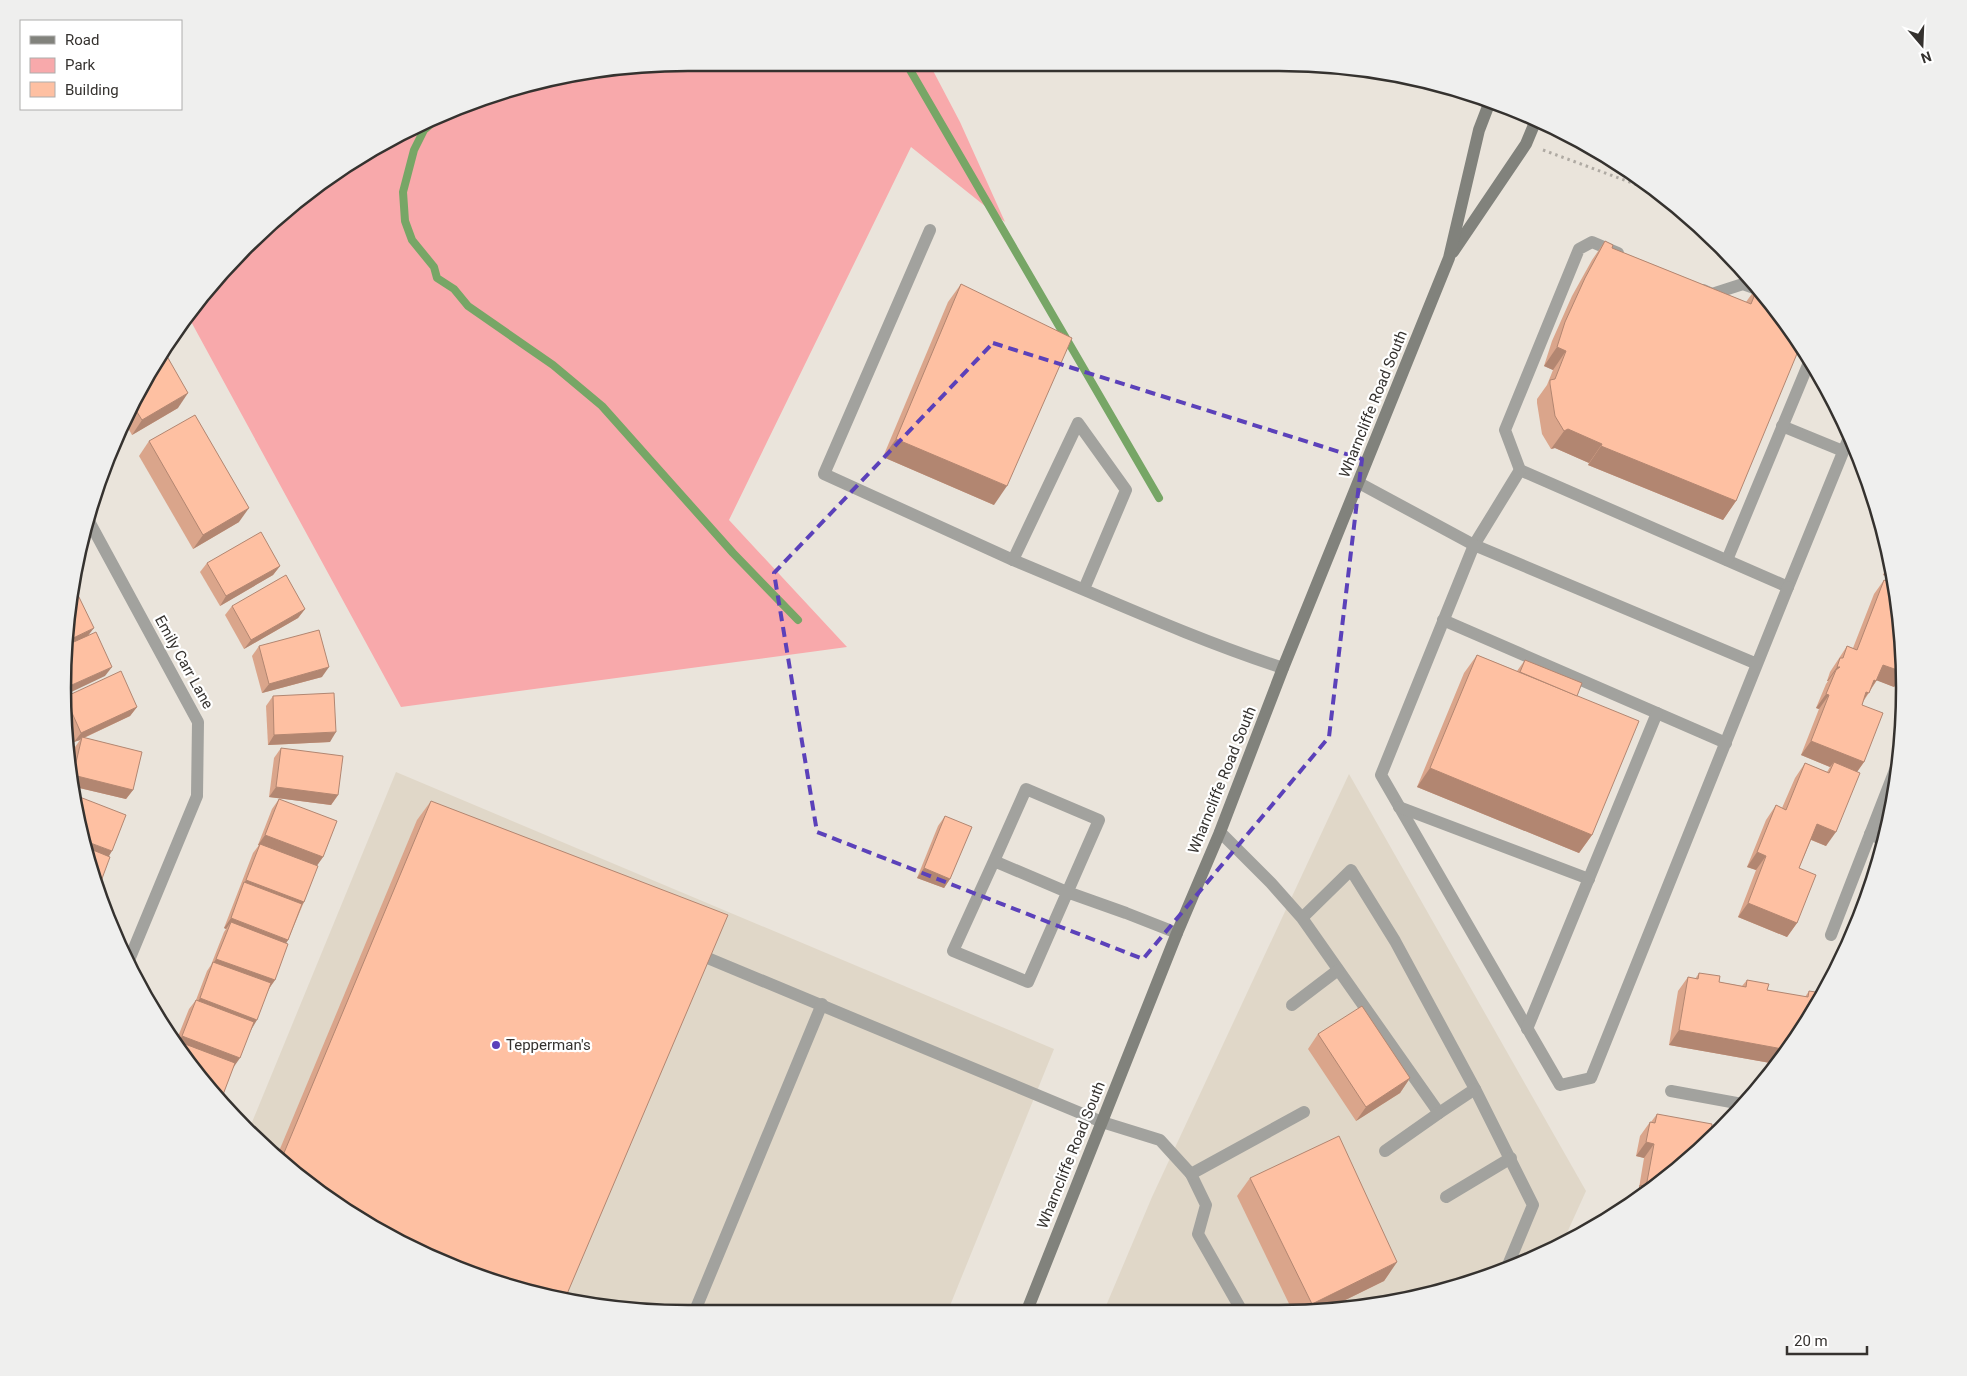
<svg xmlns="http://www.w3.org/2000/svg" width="1967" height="1376" font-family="Roboto,sans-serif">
<rect width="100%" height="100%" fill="#eae4db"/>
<g fill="#e0d7c8">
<polygon points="396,772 1054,1049 947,1313 688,1313 566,1301 448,1266 340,1208 248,1132"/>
<polygon points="1349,774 1586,1191 1561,1246 1401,1302 1279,1313 1103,1313 1152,1197"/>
</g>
<polygon fill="#f8a9ab" points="688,63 929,63 960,122 1005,222 911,147 729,520 847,647 401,707 188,316 218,276 341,168 448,110 526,84"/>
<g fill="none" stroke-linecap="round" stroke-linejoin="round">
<g stroke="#77a666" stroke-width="8">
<polyline points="906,63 1159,498"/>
<polyline points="445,112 424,130 414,150 403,192 405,221 412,240 434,267 437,278 454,289 468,306 553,365 602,406 733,553 798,620"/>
</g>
<polyline stroke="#afaaa3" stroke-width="3" stroke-dasharray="2.5 4" stroke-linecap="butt" points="1543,150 1662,194"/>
<g stroke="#a2a29e" stroke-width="12">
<polyline points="930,230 824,474 1013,560"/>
<polyline points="1618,253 1592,242 1579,249 1505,430 1520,470 1788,587 1850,435"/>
<polyline points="1703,290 1712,294 1743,284 1757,289"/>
<polyline points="1782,426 1843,451"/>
<polyline points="1359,483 1474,545 1520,470"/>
<polyline points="1727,560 1810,360"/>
<path d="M1084,589l42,-99 -48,-67 -65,137c90,37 178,78 270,108"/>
<polyline points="1443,620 1726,743"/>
<polyline points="1757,664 1474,545 1381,775 1560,1085 1591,1078 1788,587"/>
<polyline points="1399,807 1589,879"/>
<polyline points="1220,832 1271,883 1302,918 1439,1113 1475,1089 1395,941 1351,870 1302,918"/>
<polyline points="1870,834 1883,840"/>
<polyline points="994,861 1026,789 1099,820 1028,982 953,951 994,861 1067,892 1126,913 1177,933"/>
<polyline points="1831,935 1897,765"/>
<polyline points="710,959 1102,1122 1160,1140 1191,1174 1206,1205 1198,1234 1243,1313"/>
<polyline points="1292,1005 1338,970"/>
<polyline points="1527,1029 1657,713"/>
<polyline points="1475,1089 1533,1205 1508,1265"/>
<polyline points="1671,1091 1742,1104"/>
<polyline points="1385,1151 1439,1113"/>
<polyline points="1191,1174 1304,1112"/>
<polyline points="1446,1197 1511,1158"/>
<polyline points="694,1313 822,1004"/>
</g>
<polyline stroke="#a2a29e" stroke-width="12" points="90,523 198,722 197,796 127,965"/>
<g stroke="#81827c" stroke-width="12">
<polyline points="1453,252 1526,144 1536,120"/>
<polyline points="1026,1313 1177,933 1220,832 1283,668 1449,258 1479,130 1489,104"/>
</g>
</g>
<g fill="#daa58b">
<polygon points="1605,241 1612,248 1746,302 1756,288 1799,341 1736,501 1723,520 1588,465 1589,463 1555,448 1551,449 1542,434 1537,403 1537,399 1547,385 1553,370 1544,366 1552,341 1572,296 1592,260"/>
<polygon points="961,284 994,505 883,457 948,302"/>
<polygon points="146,375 178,408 132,435 124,421"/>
<polygon points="149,441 239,522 193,549 139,456"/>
<polygon points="1890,558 1893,566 1883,575"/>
<polygon points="207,563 280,566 273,575 220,606 200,572"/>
<polygon points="1884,580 1894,584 1903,675 1894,687 1877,680 1863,702 1862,705 1864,762 1857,772 1826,846 1811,840 1799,868 1797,923 1787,937 1738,917 1756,870 1747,867 1766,820 1776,805 1782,808 1795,778 1805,763 1827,772 1830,767 1801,755 1819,709 1816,708 1826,684 1828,681 1827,681 1830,672 1847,646 1853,648 1874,594"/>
<polygon points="232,606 305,609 298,618 244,649 225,615"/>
<polygon points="259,646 322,677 262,693 252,656"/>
<polygon points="1477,655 1517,671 1525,660 1577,696 1592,835 1579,853 1417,787 1464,673"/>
<polygon points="273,696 330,742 268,745 266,706"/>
<polygon points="65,697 137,707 130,716 84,738 133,790 126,799 71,786 69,770 75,747 80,740 74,742 64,721"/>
<polygon points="281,748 338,795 331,805 269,797 274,758"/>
<polygon points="279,799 323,857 317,865 304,902 288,940 286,943 275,980 270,987 233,1067 221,1100 175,1044 189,1009 196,1000 207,971 211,965 224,932 226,929 224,928 253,853 259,845 258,845 272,809"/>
<polygon points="431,801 340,1208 277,1156 417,820"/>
<polygon points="945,816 950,879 944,888 917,878 938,826"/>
<polygon points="1699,973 1719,982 1742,986 1747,980 1767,990 1805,997 1809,991 1799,1036 1776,1064 1669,1045 1678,991 1688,977 1695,979"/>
<polygon points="1318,1034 1410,1078 1400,1093 1356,1121 1308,1049"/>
<polygon points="1657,1114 1709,1141 1629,1206 1630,1200 1639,1188 1644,1158 1636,1156 1640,1136 1650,1122 1651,1122"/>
<polygon points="1250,1178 1397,1262 1384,1281 1327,1309 1293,1312 1237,1196"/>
</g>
<g fill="#b28671">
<polygon points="1557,347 1566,351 1553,370 1544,366"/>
<polygon points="188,393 178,408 132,435 142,420"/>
<polygon points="1568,429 1602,444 1589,463 1555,448 1551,449 1564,431"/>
<polygon points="896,439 1007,486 994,505 883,457"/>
<polygon points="1601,446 1736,501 1723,520 1588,465"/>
<polygon points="249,508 239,522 193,549 203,535"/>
<polygon points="1892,563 1893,566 1894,579 1883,575"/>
<polygon points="280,566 273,575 220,606 226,596"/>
<polygon points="305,609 298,618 244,649 251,640"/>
<polygon points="94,628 87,637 66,647 67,641"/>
<polygon points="1883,665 1903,672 1903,675 1894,687 1873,679"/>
<polygon points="112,667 105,676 65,695 65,688"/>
<polygon points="329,667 322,677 262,693 269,684"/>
<polygon points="1837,667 1840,667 1836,670 1828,681 1827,681"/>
<polygon points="1874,680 1876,681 1859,707 1865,695"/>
<polygon points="1826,694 1829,695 1819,709 1816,708"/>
<polygon points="137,707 130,716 81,739 82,737 80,740 74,742 81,733"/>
<polygon points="336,732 330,742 268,745 274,735"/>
<polygon points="1811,741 1864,762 1854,776 1834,762 1830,767 1801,755"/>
<polygon points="1430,768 1592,835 1579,853 1417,787"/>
<polygon points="73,775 133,790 126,799 71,786 70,778"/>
<polygon points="276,787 338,795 331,805 269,797"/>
<polygon points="1817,824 1836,832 1826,846 1807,838"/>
<polygon points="265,835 323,857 316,867 258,845"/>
<polygon points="85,841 112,851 106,861 90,855"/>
<polygon points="1757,852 1766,856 1756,870 1747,867"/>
<polygon points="924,868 950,879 944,888 917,878"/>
<polygon points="246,880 304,902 297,912 244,883"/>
<polygon points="1748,903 1797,923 1787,937 1738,917"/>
<polygon points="231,918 288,940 282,950 231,922 226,929 224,928"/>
<polygon points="216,959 275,980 268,990 212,965"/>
<polygon points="200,998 257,1020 251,1030 193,1008"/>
<polygon points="1679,1030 1788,1050 1776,1064 1669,1045"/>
<polygon points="182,1036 240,1058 233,1068 176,1045"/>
<polygon points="1410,1078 1400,1093 1356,1121 1366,1107"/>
<polygon points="1646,1142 1654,1144 1644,1158 1636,1156"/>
<polygon points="1397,1262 1384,1281 1327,1309 1307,1311 1312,1304"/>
</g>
<g fill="#fec0a2" stroke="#b28671">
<polygon points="1605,241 1613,245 1612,248 1751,304 1757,289 1799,341 1801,344 1736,501 1601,446 1602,444 1568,429 1564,431 1555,416 1550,384 1550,380 1555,379 1566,351 1557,347 1565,322 1585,278"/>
<polygon points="961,284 1072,338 1007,486 896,439"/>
<polygon points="164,351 188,393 142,420 132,404 146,375"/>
<polygon points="195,415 249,508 203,535 149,441"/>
<polygon points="261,532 280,566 226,596 207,563"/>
<polygon points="286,575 305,609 251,640 232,606"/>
<polygon points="1884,580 1894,584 1903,672 1883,665 1876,681 1874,680 1869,693 1866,692 1862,705 1883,713 1864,762 1811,741 1829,695 1826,694 1836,670 1840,667 1837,667 1840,658 1843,658 1847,646 1857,650"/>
<polygon points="77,593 94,628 67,641 68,607 71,596"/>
<polygon points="319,630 329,667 269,684 259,646"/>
<polygon points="96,632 112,667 65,688 67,645"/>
<polygon points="1477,655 1639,721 1592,835 1430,768"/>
<polygon points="1525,660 1582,683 1577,696 1520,672"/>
<polygon points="121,671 137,707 81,733 65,697"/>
<polygon points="334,693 336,732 274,735 273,696"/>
<polygon points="82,737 142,752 133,790 73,775"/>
<polygon points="281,748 343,756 338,795 276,787"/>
<polygon points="1834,762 1860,773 1836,832 1817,824 1799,868 1816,875 1797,923 1748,903 1766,856 1757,852 1776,805 1786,810 1805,763 1829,773"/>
<polygon points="72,794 126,815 112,851 85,841 74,810"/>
<polygon points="279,799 337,821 323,857 265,835"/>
<polygon points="431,801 728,915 564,1301 448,1266 340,1208 281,1160"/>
<polygon points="945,816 972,827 950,879 924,868"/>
<polygon points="260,844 318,866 304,902 246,880"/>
<polygon points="88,848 110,857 100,884"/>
<polygon points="244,882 302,904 288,940 231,918"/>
<polygon points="231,922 288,944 275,980 216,959"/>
<polygon points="213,962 271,983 257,1020 200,998"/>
<polygon points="1699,973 1720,976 1719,982 1746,987 1747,980 1769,984 1767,990 1808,997 1809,991 1822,993 1799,1036 1788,1050 1679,1030 1688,977 1698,979"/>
<polygon points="196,1000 254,1022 240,1058 182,1036"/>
<polygon points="1362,1006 1410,1078 1366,1107 1318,1034"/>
<polygon points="177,1041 235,1063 221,1100 176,1045"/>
<polygon points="1657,1114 1712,1124 1709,1141 1638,1199 1640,1185 1646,1187 1654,1144 1646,1142 1650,1122 1655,1123"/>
<polygon points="1339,1136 1397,1262 1312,1304 1250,1178"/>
</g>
<path fill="none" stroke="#5b41ba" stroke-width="4" stroke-dasharray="10 6" stroke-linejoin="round" d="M993,343l369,116 -33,278 -186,222 -326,-127 -43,-259z"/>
<circle fill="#5b41ba" stroke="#fff" stroke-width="2" cx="496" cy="1045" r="5"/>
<g text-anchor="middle" stroke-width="4.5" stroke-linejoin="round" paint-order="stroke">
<g font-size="15" fill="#35322f" stroke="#fff">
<text transform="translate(1373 404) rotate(-68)" y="5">Wharncliffe Road South</text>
<text transform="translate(184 662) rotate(61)" y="5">Emily Carr Lane</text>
<text transform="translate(1222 780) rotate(-68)" y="5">Wharncliffe Road South</text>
<text transform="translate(1071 1155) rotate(-68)" y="5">Wharncliffe Road South</text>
</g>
<g font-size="15" fill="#35322f" stroke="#fff" text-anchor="start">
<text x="506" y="1050">Tepperman's</text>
</g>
</g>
<path d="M0 0H1967V1376H0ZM688 71H1279A617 617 0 0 1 1896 688V688A617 617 0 0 1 1279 1305H688A617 617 0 0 1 71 688V688A617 617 0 0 1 688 71Z" fill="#efefee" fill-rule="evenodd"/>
<path fill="none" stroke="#35322f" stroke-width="2.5" d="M688 71H1279A617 617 0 0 1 1896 688V688A617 617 0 0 1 1279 1305H688A617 617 0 0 1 71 688V688A617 617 0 0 1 688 71Z"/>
<rect x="20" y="20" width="162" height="90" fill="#ffffff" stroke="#aeadac"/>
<rect x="30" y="36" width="25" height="8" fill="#81827c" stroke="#aeadac"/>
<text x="65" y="45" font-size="15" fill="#35322f">Road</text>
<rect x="30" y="58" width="25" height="15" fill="#f8a9ab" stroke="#aeadac"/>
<text x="65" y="70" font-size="15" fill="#35322f">Park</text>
<rect x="30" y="82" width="25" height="15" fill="#fec0a2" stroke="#aeadac"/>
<text x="65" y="95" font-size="15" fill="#35322f">Building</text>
<g transform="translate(1922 45) rotate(161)" stroke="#ffffff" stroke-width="4" paint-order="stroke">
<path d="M0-4L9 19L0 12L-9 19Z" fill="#35322f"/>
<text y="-8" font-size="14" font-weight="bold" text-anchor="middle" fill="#35322f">N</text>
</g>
<path d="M1787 1346v8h80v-8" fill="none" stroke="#35322f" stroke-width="2.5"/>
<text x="1794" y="1346" font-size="15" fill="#35322f" stroke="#ffffff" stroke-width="4" paint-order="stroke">20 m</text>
</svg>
